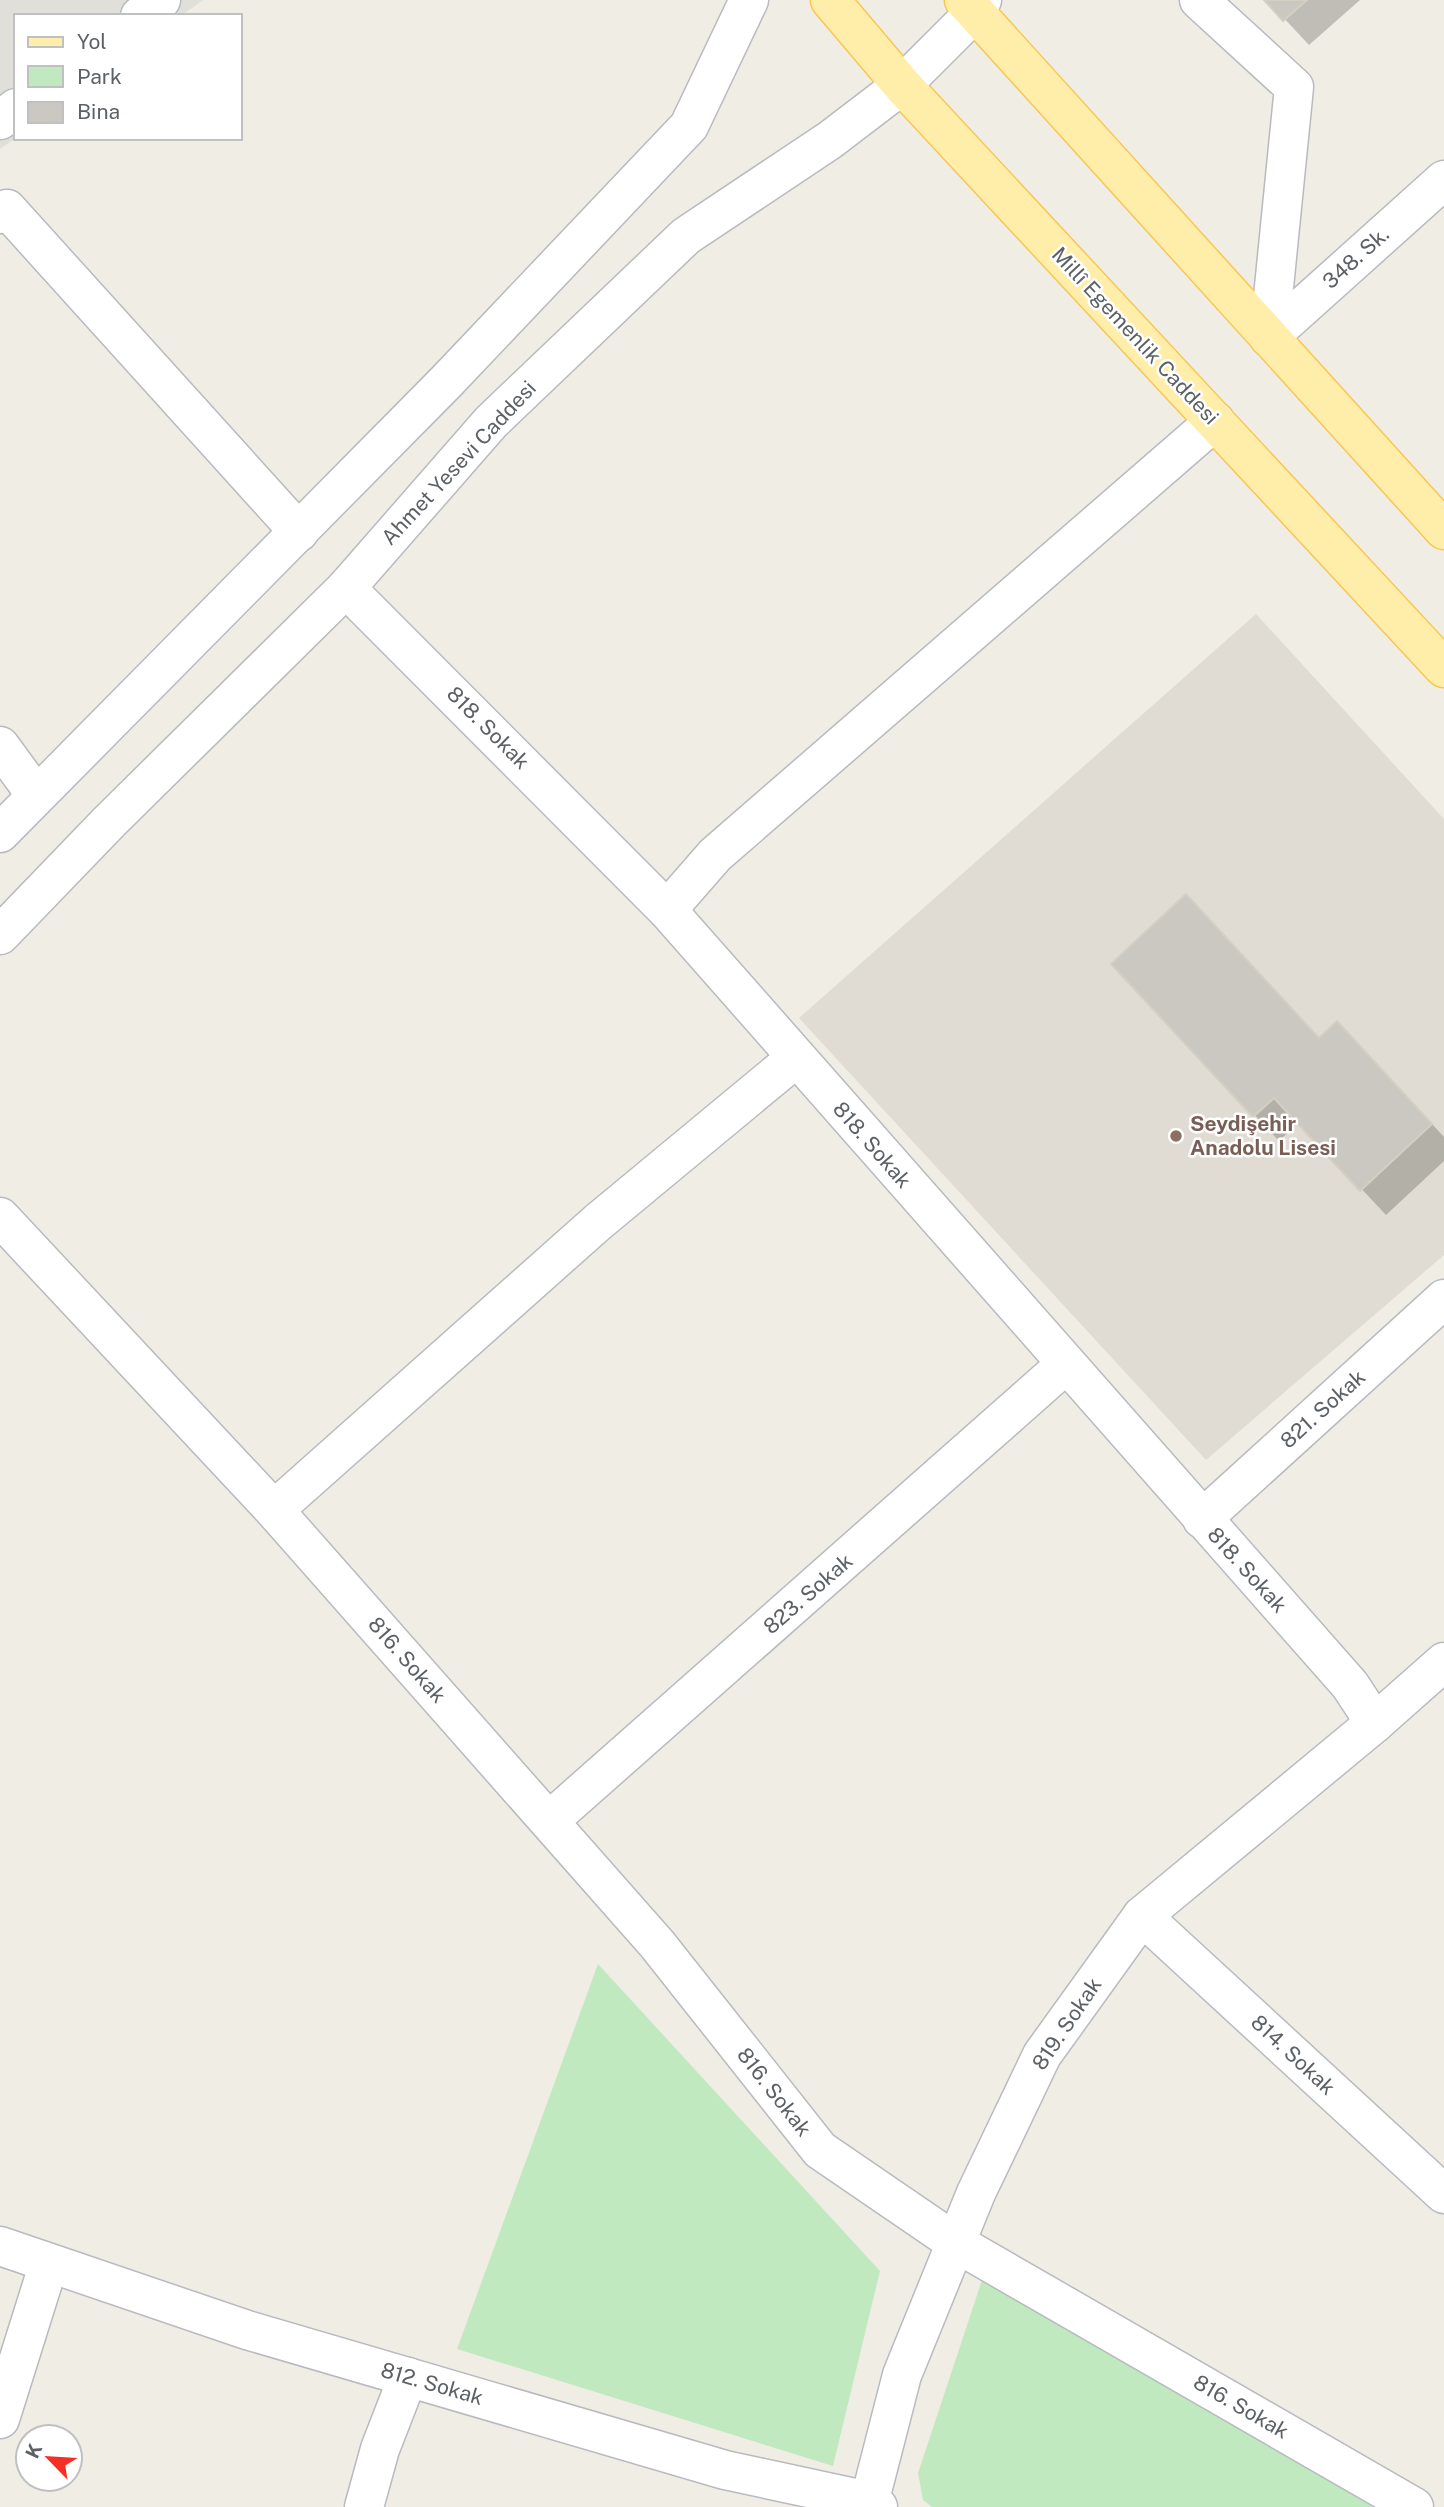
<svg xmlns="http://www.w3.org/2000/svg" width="1444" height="2507" font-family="'Public Sans',sans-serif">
<rect width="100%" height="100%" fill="#f0ede4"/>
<polygon fill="#e0dfd9" points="0,0 203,0 181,16 16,16 16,138 0,149"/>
<polygon fill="#e0dcd3" points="1256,614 1444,819 1444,1255 1206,1460 799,1018"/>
<g fill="#c1e9c0">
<polygon points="598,1964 880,2271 833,2466 457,2349"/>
<polygon points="985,2271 1373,2507 932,2507 923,2500 918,2473"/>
</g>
<g fill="#0003">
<polygon points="1267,0 1360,0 1309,45"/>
<polygon points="1114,964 1320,1040 1362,1048 1444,1137 1444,1161 1386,1215 1299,1122 1279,1141"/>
</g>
<g fill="#cbc8c1" stroke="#d5cec2" stroke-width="2">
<polygon points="1264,0 1307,0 1283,21"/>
<polygon points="1186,894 1319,1038 1337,1021 1432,1124 1360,1191 1274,1098 1253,1117 1111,964"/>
</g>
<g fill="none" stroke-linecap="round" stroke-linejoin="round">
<g stroke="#b7bbbf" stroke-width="41">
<g id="minor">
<polyline points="1199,0 1294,87 1269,337"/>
<polyline points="140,16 161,0"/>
<polyline points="0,120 16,108"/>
<polyline points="0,214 7,209 299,532"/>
<polyline points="1269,337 1444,180"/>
<polyline points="346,588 667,910 1350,1685 1375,1723"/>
<polyline points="0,746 36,795"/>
<polyline points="0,833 446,382 689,126 749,0"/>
<polyline points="667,910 715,855 1215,421"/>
<polyline points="0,935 109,822 346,588 491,422 686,236 830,140 902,85 975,12 982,0"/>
<polyline points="0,1217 274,1510 657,1944 820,2150 956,2243 1414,2507"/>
<polyline points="274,1510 598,1222 796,1058"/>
<polyline points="1202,1519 1444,1299"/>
<polyline points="549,1821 1065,1365"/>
<polyline points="1142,1916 1444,2194"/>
<polyline points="0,2246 247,2330 725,2470 869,2501 878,2507"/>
<polyline points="0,2419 49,2263"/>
<polyline points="364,2507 380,2449 408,2377"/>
<polyline points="868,2507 902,2375 976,2193 1042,2055 1142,1916 1375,1723 1444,1662"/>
</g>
</g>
<g stroke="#fac653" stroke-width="41">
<g id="major">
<polyline points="830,0 902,85 1444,668"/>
<polyline points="964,0 1444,530"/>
</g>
</g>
<use href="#minor" stroke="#fff" stroke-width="38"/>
<use href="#major" stroke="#fea" stroke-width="38"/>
</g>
<circle fill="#8d6e63" stroke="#fff" stroke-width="2.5" cx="1176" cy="1136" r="7"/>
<g text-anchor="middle" stroke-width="5" stroke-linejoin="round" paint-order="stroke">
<g font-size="21" fill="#5c6166" stroke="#fff">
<text transform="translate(1356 258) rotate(-42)" y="7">348. Sk.</text>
<text transform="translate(1135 336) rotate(47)" y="7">Millî Egemenlik Caddesi</text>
<text transform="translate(459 463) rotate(-47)" y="7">Ahmet Yesevi Caddesi</text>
<text transform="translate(488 728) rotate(45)" y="7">818. Sokak</text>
<text transform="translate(872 1145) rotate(49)" y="7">818. Sokak</text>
<text transform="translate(1323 1409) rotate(-42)" y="7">821. Sokak</text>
<text transform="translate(1247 1570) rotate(48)" y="7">818. Sokak</text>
<text transform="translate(808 1594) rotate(-41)" y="7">823. Sokak</text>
<text transform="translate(407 1660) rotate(49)" y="7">816. Sokak</text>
<text transform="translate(1067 2024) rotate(-56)" y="7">819. Sokak</text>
<text transform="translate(1293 2055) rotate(43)" y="7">814. Sokak</text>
<text transform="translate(774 2092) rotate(52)" y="7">816. Sokak</text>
<text transform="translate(432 2384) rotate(16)" y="7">812. Sokak</text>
<text transform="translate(1241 2407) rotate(30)" y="7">816. Sokak</text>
</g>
<g font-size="21" font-weight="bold" fill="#785e54" stroke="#fff" text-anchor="start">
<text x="1190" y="1131">Seydişehir<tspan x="1190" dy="24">Anadolu Lisesi</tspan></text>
</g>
</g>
<rect x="14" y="14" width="228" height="126" fill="#ffffff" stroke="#bec0c2" stroke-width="2"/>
<rect x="28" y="37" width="35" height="10" fill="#ffeeaa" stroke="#bec0c2" stroke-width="2"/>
<text x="77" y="49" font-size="21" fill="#5c6166">Yol</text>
<rect x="28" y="66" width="35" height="21" fill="#c1e9c0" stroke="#bec0c2" stroke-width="2"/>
<text x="77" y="84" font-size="21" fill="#5c6166">Park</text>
<rect x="28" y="102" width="35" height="21" fill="#cbc8c1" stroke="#bec0c2" stroke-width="2"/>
<text x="77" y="119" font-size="21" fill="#5c6166">Bina</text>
<g transform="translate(49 2458) rotate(295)"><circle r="33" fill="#ffffff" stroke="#bec0c2" stroke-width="2"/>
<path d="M0-5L12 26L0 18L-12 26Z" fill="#f42f26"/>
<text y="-10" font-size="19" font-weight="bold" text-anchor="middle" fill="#5c6166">K</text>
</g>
</svg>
